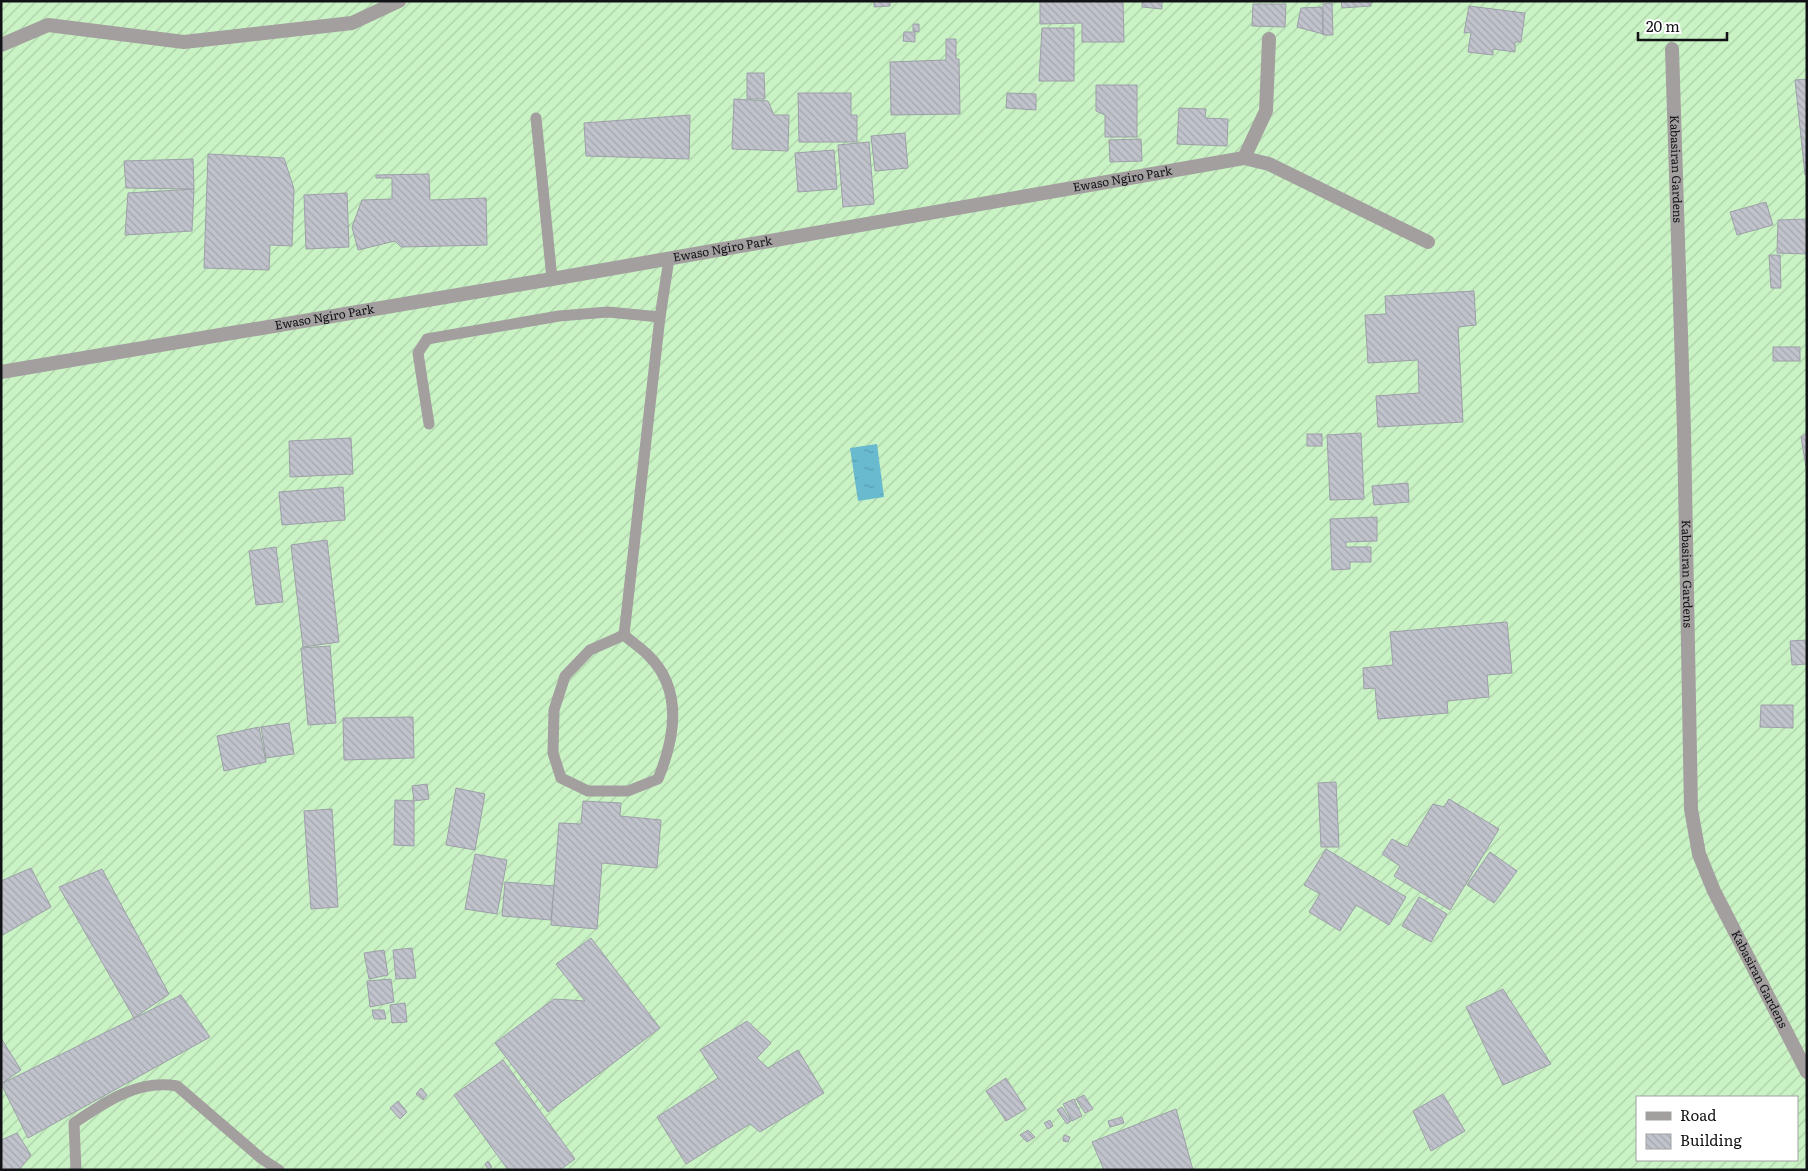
<svg xmlns="http://www.w3.org/2000/svg" width="1808" height="1171" font-family="Literata,serif">
<defs>
<pattern id="garden-furrows" width="10" height="10" patternUnits="userSpaceOnUse" patternTransform="scale(1.25)"><rect width="10" height="10" fill="#caf3c5"/><path d="M-1 1l2-2M0 10L10 0M9 11l2-2" fill="none" stroke="#accfa8"/></pattern>
<pattern id="water-ripples" width="26" height="14" patternUnits="userSpaceOnUse" patternTransform="scale(1.25)"><rect width="26" height="14" fill="#69bacf"/><path d="M2 4q2-2 4 0t4 0M15 11q2-2 4 0t4 0" fill="none" stroke="#5a9fb1"/></pattern>
<pattern id="building-back-hatch" width="6" height="6" patternUnits="userSpaceOnUse" patternTransform="scale(1.25)"><rect width="6" height="6" fill="#c0c3cb"/><path d="M-1 5l2 2M0 0l6 6M5-1l2 2" fill="none" stroke="#a4a7ae"/></pattern>
</defs>
<rect width="100%" height="100%" fill="#fafbff"/>
<path fill="url(#garden-furrows)" fill-rule="evenodd" d="M1,1h1806v1169h-1806zM1637,1097h160v63h-160z"/>
<polygon fill="url(#water-ripples)" points="877,444 884,497 858,501 850,448"/>
<g fill="url(#building-back-hatch)" stroke="#9ca0a7">
<polygon points="874,1 910,1 890,2 890,6 874,7"/>
<polygon points="1040,1 1123,1 1124,42 1082,42 1082,23 1040,24"/>
<polygon points="1142,1 1162,1 1162,9 1142,7"/>
<polygon points="1341,1 1371,1 1371,6 1342,8"/>
<polygon points="1332,3 1333,35 1323,35 1323,4"/>
<polygon points="1253,4 1286,4 1285,27 1252,26"/>
<polygon points="1469,6 1525,13 1521,42 1515,42 1515,52 1493,49 1493,55 1468,52 1471,32 1464,33"/>
<polygon points="1322,7 1323,34 1297,27 1301,8"/>
<polygon points="913,24 919,24 919,32 913,31"/>
<polygon points="1042,28 1074,28 1074,81 1039,81"/>
<polygon points="904,32 915,32 915,42 903,41"/>
<polygon points="946,39 956,39 956,59 959,59 960,114 891,115 890,62 946,60"/>
<polygon points="747,73 764,73 765,99 747,99"/>
<polygon points="1807,79 1807,174 1805,175 1795,80"/>
<polygon points="1096,85 1137,85 1137,137 1105,137 1105,115 1096,111"/>
<polygon points="798,93 851,93 851,115 857,115 857,142 799,142"/>
<polygon points="1007,93 1036,94 1036,110 1006,108"/>
<polygon points="734,99 768,101 774,115 789,115 788,151 732,149"/>
<polygon points="1179,108 1206,109 1205,118 1228,119 1227,146 1177,144"/>
<polygon points="690,115 689,159 586,156 584,123"/>
<polygon points="905,133 908,168 875,171 871,136"/>
<polygon points="1141,139 1142,161 1110,162 1109,140"/>
<polygon points="869,142 874,204 843,207 838,145"/>
<polygon points="834,150 837,189 798,192 795,153"/>
<polygon points="208,154 284,158 294,189 292,246 270,245 269,270 204,268"/>
<polygon points="193,159 194,189 126,188 124,161"/>
<polygon points="429,174 430,200 486,198 487,245 401,247 395,241 358,250 352,227 362,200 392,199 392,178 376,178 376,175"/>
<polygon points="194,189 192,231 125,235 128,193"/>
<polygon points="347,193 349,247 306,249 304,195"/>
<polygon points="1766,202 1773,225 1737,235 1730,212"/>
<polygon points="1807,219 1807,254 1777,253 1778,220"/>
<polygon points="1769,255 1780,255 1781,288 1771,288"/>
<polygon points="1474,291 1476,325 1458,327 1463,422 1378,427 1376,396 1419,393 1418,360 1368,363 1365,315 1386,314 1385,296"/>
<rect x="1773" y="347" width="27" height="14"/>
<polygon points="1361,433 1364,499 1330,500 1327,435"/>
<polygon points="1807,433 1807,473 1801,437"/>
<rect x="1307" y="434" width="15" height="12"/>
<polygon points="351,438 353,474 290,477 289,441"/>
<polygon points="1408,483 1409,502 1374,505 1372,486"/>
<polygon points="343,487 345,520 282,525 279,492"/>
<polygon points="1377,517 1377,541 1346,542 1346,547 1371,547 1371,562 1350,562 1350,569 1332,570 1330,519"/>
<polygon points="327,540 339,642 303,647 291,545"/>
<polygon points="276,547 283,602 256,605 249,551"/>
<polygon points="1507,622 1512,673 1487,675 1489,697 1447,701 1448,713 1378,719 1375,688 1364,689 1363,668 1393,665 1390,632"/>
<polygon points="1807,640 1807,664 1792,665 1790,641"/>
<polygon points="330,646 336,723 308,725 301,648"/>
<polygon points="1761,705 1793,705 1793,728 1760,727"/>
<polygon points="413,717 414,758 344,760 343,718"/>
<polygon points="289,723 294,754 266,758 261,727"/>
<polygon points="259,727 266,762 224,771 217,736"/>
<polygon points="1336,782 1339,847 1321,847 1318,783"/>
<polygon points="427,784 429,799 414,801 412,786"/>
<polygon points="456,788 485,794 475,850 446,845"/>
<polygon points="1449,799 1499,829 1450,910 1394,876 1400,866 1382,854 1392,839 1407,847 1433,804 1444,807"/>
<polygon points="395,800 414,801 414,846 394,845"/>
<polygon points="583,801 621,803 620,816 661,820 657,868 602,863 597,929 551,925 559,823 581,824"/>
<polygon points="332,809 338,907 311,909 304,811"/>
<polygon points="1326,849 1406,897 1389,925 1356,905 1340,931 1309,912 1320,894 1304,885"/>
<polygon points="1490,852 1517,871 1494,903 1467,885"/>
<polygon points="475,854 507,860 497,914 465,909"/>
<polygon points="31,868 51,907 1,936 1,881"/>
<polygon points="102,869 169,994 134,1018 59,887"/>
<polygon points="505,882 554,886 551,920 502,916"/>
<polygon points="1419,897 1447,914 1431,942 1402,926"/>
<polygon points="591,938 660,1028 548,1112 495,1043 554,999 585,1001 556,964"/>
<polygon points="412,948 416,978 396,979 393,950"/>
<polygon points="384,950 388,975 369,979 364,953"/>
<polygon points="391,979 394,1002 370,1007 367,981"/>
<polygon points="1503,989 1551,1064 1503,1085 1466,1007"/>
<polygon points="181,995 210,1037 28,1138 1,1084"/>
<polygon points="405,1003 407,1022 392,1023 390,1005"/>
<polygon points="372,1010 384,1010 386,1019 374,1019"/>
<polygon points="747,1021 771,1043 757,1058 768,1068 798,1050 824,1093 760,1132 750,1124 686,1164 657,1117 718,1078 700,1050"/>
<polygon points="1,1038 21,1070 1,1084"/>
<polygon points="503,1060 575,1159 560,1170 508,1170 454,1095"/>
<polygon points="1006,1078 1026,1109 1006,1121 986,1091"/>
<polygon points="421,1088 427,1095 423,1100 416,1094"/>
<polygon points="1443,1094 1465,1131 1431,1151 1413,1111"/>
<polygon points="1084,1095 1093,1109 1085,1113 1076,1099"/>
<polygon points="1074,1099 1082,1116 1072,1121 1063,1104"/>
<polygon points="398,1101 407,1112 400,1119 390,1108"/>
<polygon points="1062,1107 1071,1121 1067,1124 1057,1110"/>
<polygon points="1176,1109 1193,1170 1104,1170 1092,1142"/>
<polygon points="1122,1117 1124,1123 1110,1127 1108,1121"/>
<polygon points="1050,1120 1053,1126 1048,1129 1044,1123"/>
<polygon points="1028,1130 1035,1137 1027,1142 1020,1135"/>
<polygon points="17,1133 31,1155 19,1170 1,1170 1,1140"/>
<polygon points="1064,1135 1070,1137 1068,1142 1063,1141"/>
<polygon points="488,1161 492,1167 488,1169 485,1164"/>
</g>
<g fill="none" stroke-linecap="round" stroke-linejoin="round">
<g stroke="#a39f9f" stroke-width="11">
<polyline points="536,118 552,279"/>
<polyline points="429,424 418,353 427,339 559,316 608,312 660,317"/>
<path d="M624,635c8,7 17,13 24,20 36,35 27,83 10,124l-30,12h-40l-27,-13 -8,-25 1,-43 11,-34 25,-26 34,-15 36,-318 9,-58"/>
<path d="M76,1170l-2,-47c31,-21 64,-44 103,-37l85,73 17,11"/>
</g>
<g stroke="#a39f9f" stroke-width="14">
<polyline points="1,45 48,25 184,42 352,23 399,1"/>
<path id="s1" d="M1672,49l12,381 7,379 8,45 15,37 93,181"/>
<polyline points="1244,158 1266,111 1269,39"/>
<path id="s2" d="M1,372l551,-93 692,-121 25,6 159,78"/>
</g>
</g>
<g text-anchor="middle" stroke-width="4" stroke-linejoin="round" paint-order="stroke">
<g font-size="12" fill="#121316" stroke="#fff">
<text dy="4" stroke="none"><textPath href="#s1" startOffset="120">Kabasiran Gardens</textPath></text>
<text dy="4" stroke="none"><textPath href="#s2" startOffset="1138">Ewaso Ngiro Park</textPath></text>
<text dy="4" stroke="none"><textPath href="#s2" startOffset="732">Ewaso Ngiro Park</textPath></text>
<text dy="4" stroke="none"><textPath href="#s2" startOffset="328">Ewaso Ngiro Park</textPath></text>
<text dy="4" stroke="none"><textPath href="#s1" startOffset="525">Kabasiran Gardens</textPath></text>
<text dy="4" stroke="none"><textPath href="#s1" startOffset="945">Kabasiran Gardens</textPath></text>
</g>
</g>
<rect width="1808" height="1171" fill="none" stroke="#121316" stroke-width="5"/>
<rect x="1636" y="1096" width="162" height="65" fill="#ffffff" stroke="#a0a1a2"/>
<rect x="1646" y="1112" width="25" height="8" fill="#a39f9f" stroke="#a0a1a2"/>
<text x="1680" y="1121" font-size="15" fill="#121316">Road</text>
<rect x="1646" y="1134" width="25" height="15" fill="url(#building-back-hatch)" stroke="#a0a1a2"/>
<text x="1680" y="1146" font-size="15" fill="#121316">Building</text>
<path d="M1638 32v8h89v-8" fill="none" stroke="#121316" stroke-width="2.5"/>
<text x="1646" y="32" font-size="15" fill="#121316" stroke="#ffffff" stroke-width="4" paint-order="stroke">20 m</text>
</svg>
